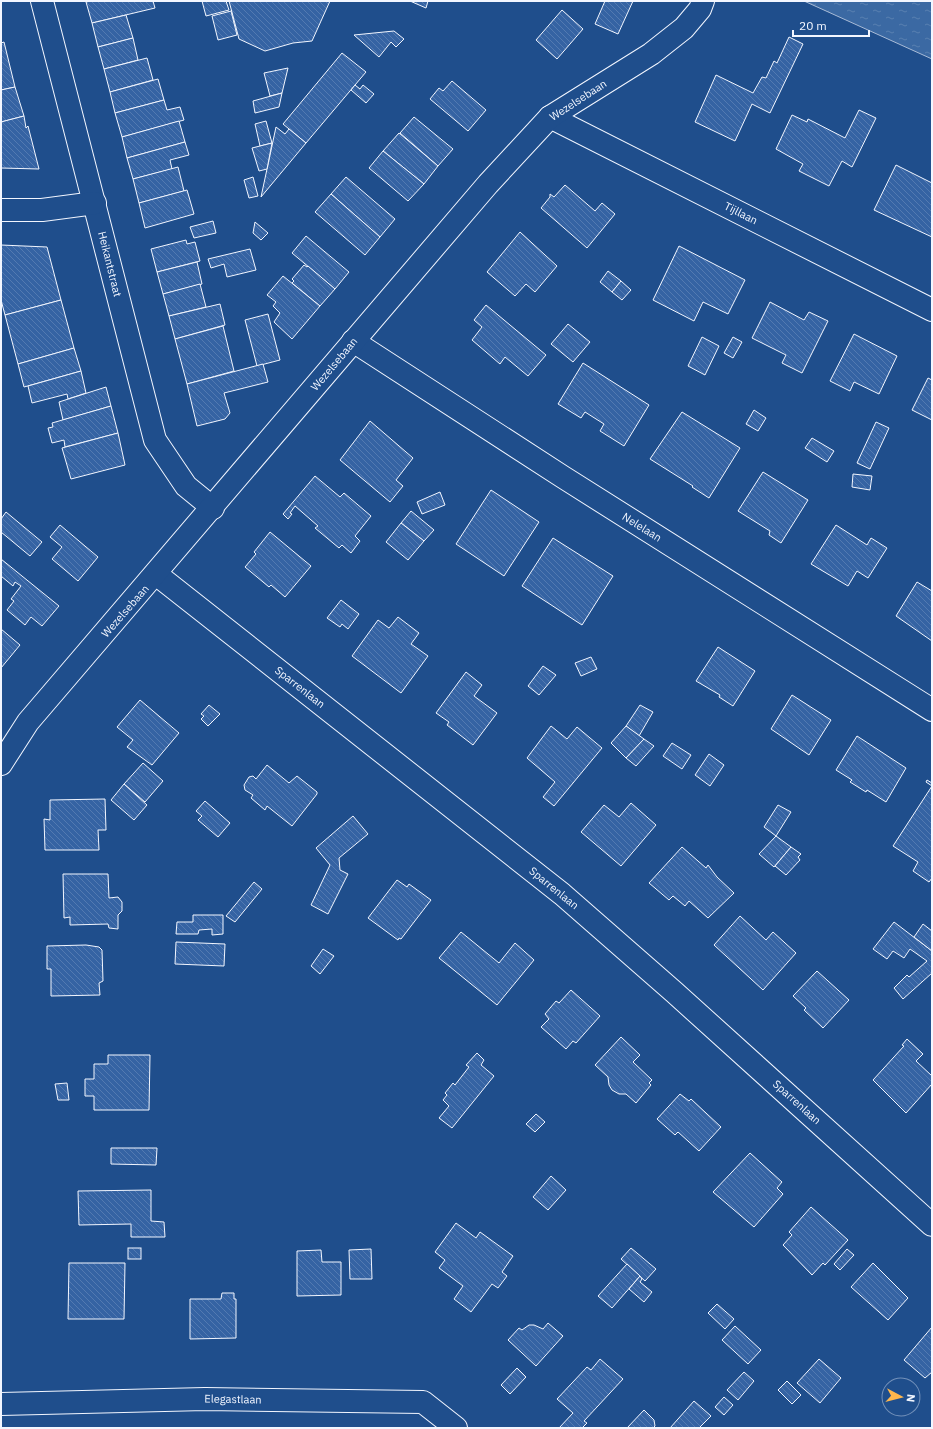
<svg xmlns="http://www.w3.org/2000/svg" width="933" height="1429" font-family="'IBM Plex Sans',sans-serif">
<defs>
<pattern id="water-ripples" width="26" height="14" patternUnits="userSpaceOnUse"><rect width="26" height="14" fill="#3b69a3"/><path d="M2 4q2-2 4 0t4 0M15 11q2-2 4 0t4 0" fill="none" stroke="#587fb1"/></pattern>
<pattern id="building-back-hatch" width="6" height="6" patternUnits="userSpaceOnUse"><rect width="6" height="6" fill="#3563a3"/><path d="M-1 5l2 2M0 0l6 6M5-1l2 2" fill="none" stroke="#537ab1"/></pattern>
</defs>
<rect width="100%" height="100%" fill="#1f4e8c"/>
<polygon fill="url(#water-ripples)" stroke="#a8bbd7" points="804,1 932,1 932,59"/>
<g fill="url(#building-back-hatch)" stroke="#f2f6ff">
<polygon points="91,1 153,1 155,8 92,23 86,2"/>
<polygon points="202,1 226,1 229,10 206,16"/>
<polygon points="229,1 330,1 312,41 293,43 265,51 239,39"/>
<polygon points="410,1 428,1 426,8"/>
<polygon points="605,1 633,1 618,34 595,24"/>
<polygon points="562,10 583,29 557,59 536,40"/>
<polygon points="231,11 237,35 218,40 212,16"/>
<polygon points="126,15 133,38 98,47 92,23"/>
<polygon points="394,31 404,39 396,47 391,42 379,57 354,35"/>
<polygon points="789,37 803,44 770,113 752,104 735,141 695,122 716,75 753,93 762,77 766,78 774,61 777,63"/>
<polygon points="133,38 138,60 104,69 98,47"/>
<polygon points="4,42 15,87 1,90 1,43"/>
<polygon points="342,53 366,72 306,143 283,124"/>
<polygon points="147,58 153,80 110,92 104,69"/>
<polygon points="288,68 282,93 270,96 264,73"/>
<polygon points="158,79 164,100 115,113 110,92"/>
<polygon points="452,81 486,110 468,131 430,99 439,88 443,91"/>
<polygon points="355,85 360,89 363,85 374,94 366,103 351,90"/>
<polygon points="15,87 24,116 1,122 1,90"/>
<polygon points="282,93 279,107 255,113 253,101"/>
<polygon points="164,100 167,110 180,107 184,120 122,137 115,113"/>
<polygon points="859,110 876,118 852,167 842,161 829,186 799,171 803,164 776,149 792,115 807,122 808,119 845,138"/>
<polygon points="24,116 26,128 28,126 39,169 1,168 1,122"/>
<polygon points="414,117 453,149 438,166 400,133"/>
<polygon points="179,121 185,142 127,158 122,137"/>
<polygon points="266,121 272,143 260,146 255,124"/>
<polygon points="276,127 285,134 289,129 306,143 261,197"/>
<polygon points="399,133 438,166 424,184 383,151"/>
<polygon points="185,142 189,155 170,160 172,169 133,179 127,158"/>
<polygon points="272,143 267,169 259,171 252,148"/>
<polygon points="383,151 424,184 408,201 369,168"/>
<polygon points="896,165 932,183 932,237 874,210"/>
<polygon points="178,167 184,191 139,203 133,179"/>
<polygon points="253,177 258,196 249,198 244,180"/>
<polygon points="346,177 395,219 380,237 331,194"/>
<polygon points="565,185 595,211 602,203 615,214 587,248 541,208 550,197 550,194 554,197"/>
<polygon points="187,190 194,214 145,228 139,203"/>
<polygon points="331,194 380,237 365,255 315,212"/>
<polygon points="213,221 216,233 194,238 190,227"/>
<polygon points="255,222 268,233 261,240 253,233"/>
<polygon points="520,232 557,266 535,292 526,284 515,296 487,272"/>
<polygon points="306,236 349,272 335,289 292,253"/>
<polygon points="186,240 187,244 195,242 200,261 157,272 151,249"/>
<polygon points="1,245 47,247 61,300 5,315 1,300"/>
<polygon points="679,246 745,280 728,314 703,302 694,321 653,300"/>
<polygon points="250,249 256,270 227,277 224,264 211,268 208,259"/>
<polygon points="197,262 202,284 163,294 157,272"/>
<polygon points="304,265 307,267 308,266 335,289 320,306 292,283 294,281 292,279"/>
<polygon points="608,271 621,281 612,292 600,282"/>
<polygon points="283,276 320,306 292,339 274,322 280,313 273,306 276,302 267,295"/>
<polygon points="621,281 631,290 622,300 612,292"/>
<polygon points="200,284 206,307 169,316 163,294"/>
<polygon points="61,300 74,348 18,364 5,315"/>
<polygon points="770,302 804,320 809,312 828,321 802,373 782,363 786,355 752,338"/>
<polygon points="220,304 225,325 175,339 169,316"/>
<polygon points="486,305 546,355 528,376 505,357 500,364 472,340 482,327 474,320"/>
<polygon points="268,314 280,360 257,366 245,320"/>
<polygon points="568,324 590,342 573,362 551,344"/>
<polygon points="223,326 234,371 187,384 175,339"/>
<polygon points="854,334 897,356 879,394 854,382 850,391 830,381"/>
<polygon points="702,337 719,346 705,375 688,366"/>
<polygon points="733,337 742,342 733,358 724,353"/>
<polygon points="74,348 81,371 24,387 18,364"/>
<polygon points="583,363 649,405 624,446 600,431 604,424 585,412 581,418 558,404"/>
<polygon points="263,364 268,382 224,393 230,413 225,419 197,426 187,384"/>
<polygon points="81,371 86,393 68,399 67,394 32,403 28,386"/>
<polygon points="928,378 932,380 932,420 912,410"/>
<polygon points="106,387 111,406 63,420 59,402"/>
<polygon points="111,406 118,433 65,447 64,440 52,443 48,428 53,427 52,423"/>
<polygon points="754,410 766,418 758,431 746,424"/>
<polygon points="682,412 740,448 709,498 692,487 693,486 650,459"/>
<polygon points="370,421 413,458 396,480 403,486 390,502 340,460"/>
<polygon points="876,422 889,428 870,469 857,463"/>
<polygon points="118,433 125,465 71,479 62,448"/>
<polygon points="812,438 834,451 827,462 805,448"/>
<polygon points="763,472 808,500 781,543 769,535 770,531 738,511"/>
<polygon points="853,474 872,476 870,490 852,487"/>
<polygon points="315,476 340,497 344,493 371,516 355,536 360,541 351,553 342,545 339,548 315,528 318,526 295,506 290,513 292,514 288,519 283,514"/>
<polygon points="491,490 539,522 504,576 456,544"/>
<polygon points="440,492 445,505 422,514 417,502"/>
<polygon points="411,511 434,530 424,541 401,523"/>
<polygon points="6,512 42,542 30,556 1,532 1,519"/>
<polygon points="401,523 424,541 408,560 386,542"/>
<polygon points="60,525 98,557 78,581 52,559 62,547 50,537"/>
<polygon points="836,525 867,545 871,538 887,548 868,578 857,571 848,586 811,564"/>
<polygon points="270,532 311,566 285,597 271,585 269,587 245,567 256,554 254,552"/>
<polygon points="553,538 613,576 582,625 522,586"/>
<polygon points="1,559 59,606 42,626 31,617 25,625 7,610 14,601 11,599 21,586 15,582 13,586 1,576"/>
<polygon points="917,582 932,591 932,641 896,616"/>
<polygon points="341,600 359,614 348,629 342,624 340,627 327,618"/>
<polygon points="398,617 419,633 411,644 428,656 401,693 352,656 378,620 389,628"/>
<polygon points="1,629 20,645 1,668"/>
<polygon points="718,647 755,671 733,706 719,697 720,695 696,681"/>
<polygon points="591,657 597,669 581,676 575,663"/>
<polygon points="543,666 556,675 539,695 528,686"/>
<polygon points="466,672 482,685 474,696 497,713 473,745 447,725 449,722 436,713"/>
<polygon points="792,695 831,720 809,755 771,729"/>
<polygon points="140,700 179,733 152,765 127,747 133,740 117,727"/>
<polygon points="209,705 220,714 208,726 201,719 204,716 201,714"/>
<polygon points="640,705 653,712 639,736 626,726"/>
<polygon points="551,726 567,739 577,727 602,748 554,806 543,797 555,782 527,758"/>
<polygon points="626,726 644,739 626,758 611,743"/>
<polygon points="857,736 906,768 886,802 867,790 866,792 850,782 852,780 836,770"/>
<polygon points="644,739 654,746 636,766 626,758"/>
<polygon points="672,743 691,755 682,769 663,756"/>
<polygon points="709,754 724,765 710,786 695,775"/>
<polygon points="143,763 163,781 145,802 124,784"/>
<polygon points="267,765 289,783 297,776 317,792 317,794 292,826 267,806 265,810 251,798 253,795 245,790 244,785 249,777 253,776 256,779"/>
<polygon points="927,780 932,783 932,878 929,882 913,871 918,862 893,846 932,786 926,782"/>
<polygon points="124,784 147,805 134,820 111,800"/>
<polygon points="105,799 106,830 98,830 99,850 45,850 44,819 50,820 50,800"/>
<polygon points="205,801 230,823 218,837 198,820 202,816 196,811"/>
<polygon points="631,803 656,825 621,866 581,832 604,805 619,817"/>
<polygon points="778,805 791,812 776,836 764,827"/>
<polygon points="353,816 368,834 339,858 340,870 348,874 328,914 311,905 330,865 316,848"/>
<polygon points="776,836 791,847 774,867 759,854"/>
<polygon points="682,847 706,868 708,865 717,877 734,893 708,918 689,901 685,906 673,896 669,900 649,883"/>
<polygon points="791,847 801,854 798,857 800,860 786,875 775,866"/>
<polygon points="63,874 108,874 109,898 118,897 122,902 122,911 118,915 118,929 109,928 108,924 70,925 70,917 64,918"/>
<polygon points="397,880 407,887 409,884 431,900 401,939 399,938 398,940 368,918"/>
<polygon points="254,882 262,889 235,922 226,916"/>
<polygon points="193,915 223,915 223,934 212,935 212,929 199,930 198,934 176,934 177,922 193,922"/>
<polygon points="740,916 766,940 773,932 796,953 763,990 714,945"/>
<polygon points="894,922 932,951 932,973 903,999 894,988 907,975 909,977 927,961 910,949 904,958 893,951 887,959 873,949"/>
<polygon points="923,924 932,931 932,951 914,937"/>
<polygon points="461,932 499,963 515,943 534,960 497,1005 439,958"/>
<polygon points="176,942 225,944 224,966 175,964"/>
<polygon points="86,945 99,947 102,950 103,981 99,983 100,995 51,996 51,969 47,969 47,946"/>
<polygon points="323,949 334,956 320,974 311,966"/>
<polygon points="817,971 849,1000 823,1028 804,1010 806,1008 793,996"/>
<polygon points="571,990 600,1016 576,1043 573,1041 566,1049 541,1027 549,1019 545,1014 556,1001 559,1003"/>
<polygon points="621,1037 640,1055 633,1062 652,1080 649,1083 651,1085 636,1103 626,1094 619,1094 612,1090 609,1085 608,1077 595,1065"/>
<polygon points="907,1039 923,1054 916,1061 932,1076 932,1084 906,1113 873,1080 904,1046 902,1045"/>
<polygon points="477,1053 484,1060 481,1065 494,1076 452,1128 439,1118 449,1106 443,1100 447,1095 445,1093 453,1083 455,1085 469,1067 466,1065"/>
<polygon points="108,1055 150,1055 149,1110 94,1110 94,1096 85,1096 85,1079 94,1079 94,1064 108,1064"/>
<polygon points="67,1083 69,1100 58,1100 55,1084"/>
<polygon points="680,1094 689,1101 691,1099 721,1127 699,1151 678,1132 675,1135 657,1119"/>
<polygon points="536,1114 545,1122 535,1132 526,1124"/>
<polygon points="111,1148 157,1148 156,1165 111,1164"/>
<polygon points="750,1153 782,1182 777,1188 783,1194 754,1227 713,1192"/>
<polygon points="551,1176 566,1190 548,1210 533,1197"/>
<polygon points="151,1190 151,1221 164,1222 165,1237 131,1237 131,1224 79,1225 78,1191"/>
<polygon points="811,1207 848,1240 825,1265 823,1263 812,1275 783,1245 792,1235 789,1232"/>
<polygon points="456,1223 476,1238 480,1232 513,1256 502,1272 507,1276 498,1288 492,1284 471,1312 454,1299 463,1286 439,1268 445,1260 435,1252"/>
<rect x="128" y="1248" width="13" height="11"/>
<polygon points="631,1248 656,1269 645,1281 621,1259"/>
<polygon points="371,1249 372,1279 350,1279 349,1250"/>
<polygon points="847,1249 854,1255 840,1270 834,1264"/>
<polygon points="321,1250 322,1262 341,1262 341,1295 297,1296 297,1251"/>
<polygon points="69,1263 125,1263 124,1319 68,1319"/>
<polygon points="873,1263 908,1298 888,1320 851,1287"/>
<polygon points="627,1264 640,1276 612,1308 598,1296"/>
<polygon points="640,1276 642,1279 640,1282 652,1292 644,1302 629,1289"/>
<polygon points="222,1293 234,1293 234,1299 236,1299 236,1338 190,1339 190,1299 221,1299"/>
<polygon points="717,1304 734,1319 725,1329 708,1313"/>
<polygon points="548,1323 563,1336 536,1366 508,1340 519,1328 522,1330 529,1325 534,1325 543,1329"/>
<polygon points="735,1326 761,1350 748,1364 722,1340"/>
<polygon points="932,1327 932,1372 925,1378 904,1360"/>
<polygon points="600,1359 623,1379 584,1421 587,1423 582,1428 559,1428 573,1413 557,1399 587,1367 591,1370"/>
<polygon points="819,1359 841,1378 820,1403 797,1383"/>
<polygon points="517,1368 526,1377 510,1394 501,1385"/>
<polygon points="744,1372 754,1381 738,1400 727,1390"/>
<polygon points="787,1381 801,1395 792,1404 778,1390"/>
<polygon points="724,1397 733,1405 724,1415 715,1407"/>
<polygon points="694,1401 711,1416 699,1428 670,1428"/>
<polygon points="644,1410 654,1420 655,1426 653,1428 627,1428"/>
</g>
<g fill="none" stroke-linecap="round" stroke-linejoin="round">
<g stroke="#f2f6ff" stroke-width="24">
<g id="minor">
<polyline points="42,1 155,440 186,486 213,508"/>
<polyline points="550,117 932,310"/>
<polyline points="1,210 42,210 95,203"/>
<polyline points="353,341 563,477 932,710"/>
<polyline points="156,574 562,894 674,992 932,1225"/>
<polyline points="1,1404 205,1399 423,1402 456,1428"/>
</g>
</g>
<g stroke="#f2f6ff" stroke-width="24">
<polyline id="tertiary" points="1,764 28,722 488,184 550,117 651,54 684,28 700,9 703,1"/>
</g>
<use href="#minor" stroke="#1f4e8c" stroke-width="22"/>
<use href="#tertiary" stroke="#1f4e8c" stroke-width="22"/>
</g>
<g text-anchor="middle" stroke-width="3" stroke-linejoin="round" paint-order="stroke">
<g font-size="11" fill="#f2f6ff" stroke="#1f4e8c">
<text transform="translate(578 100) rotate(-33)" y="4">Wezelsebaan</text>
<text transform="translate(741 213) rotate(27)" y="4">Tijllaan</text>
<text transform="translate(110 264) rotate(76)" y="4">Heikantstraat</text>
<text transform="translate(334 364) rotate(-50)" y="4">Wezelsebaan</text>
<text transform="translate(642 527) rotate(32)" y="4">Nelelaan</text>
<text transform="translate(125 611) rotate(-49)" y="4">Wezelsebaan</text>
<text transform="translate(300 687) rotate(38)" y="4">Sparrenlaan</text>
<text transform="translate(554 888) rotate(39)" y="4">Sparrenlaan</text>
<text transform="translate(797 1102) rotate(42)" y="4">Sparrenlaan</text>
<text transform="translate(233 1399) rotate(1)" y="4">Elegastlaan</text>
</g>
</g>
<rect width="933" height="1429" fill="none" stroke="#f2f6ff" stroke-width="4"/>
<g transform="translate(901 1397) rotate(97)"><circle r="19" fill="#1f4e8c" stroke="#7391ba"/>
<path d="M0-3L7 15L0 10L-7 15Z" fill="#ffb74d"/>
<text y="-6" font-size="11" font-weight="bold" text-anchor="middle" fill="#f2f6ff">N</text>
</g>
<path d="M793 30v6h76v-6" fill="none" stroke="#f2f6ff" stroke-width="2"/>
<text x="799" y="30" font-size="12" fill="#f2f6ff" stroke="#1f4e8c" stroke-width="3" paint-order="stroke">20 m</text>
</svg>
